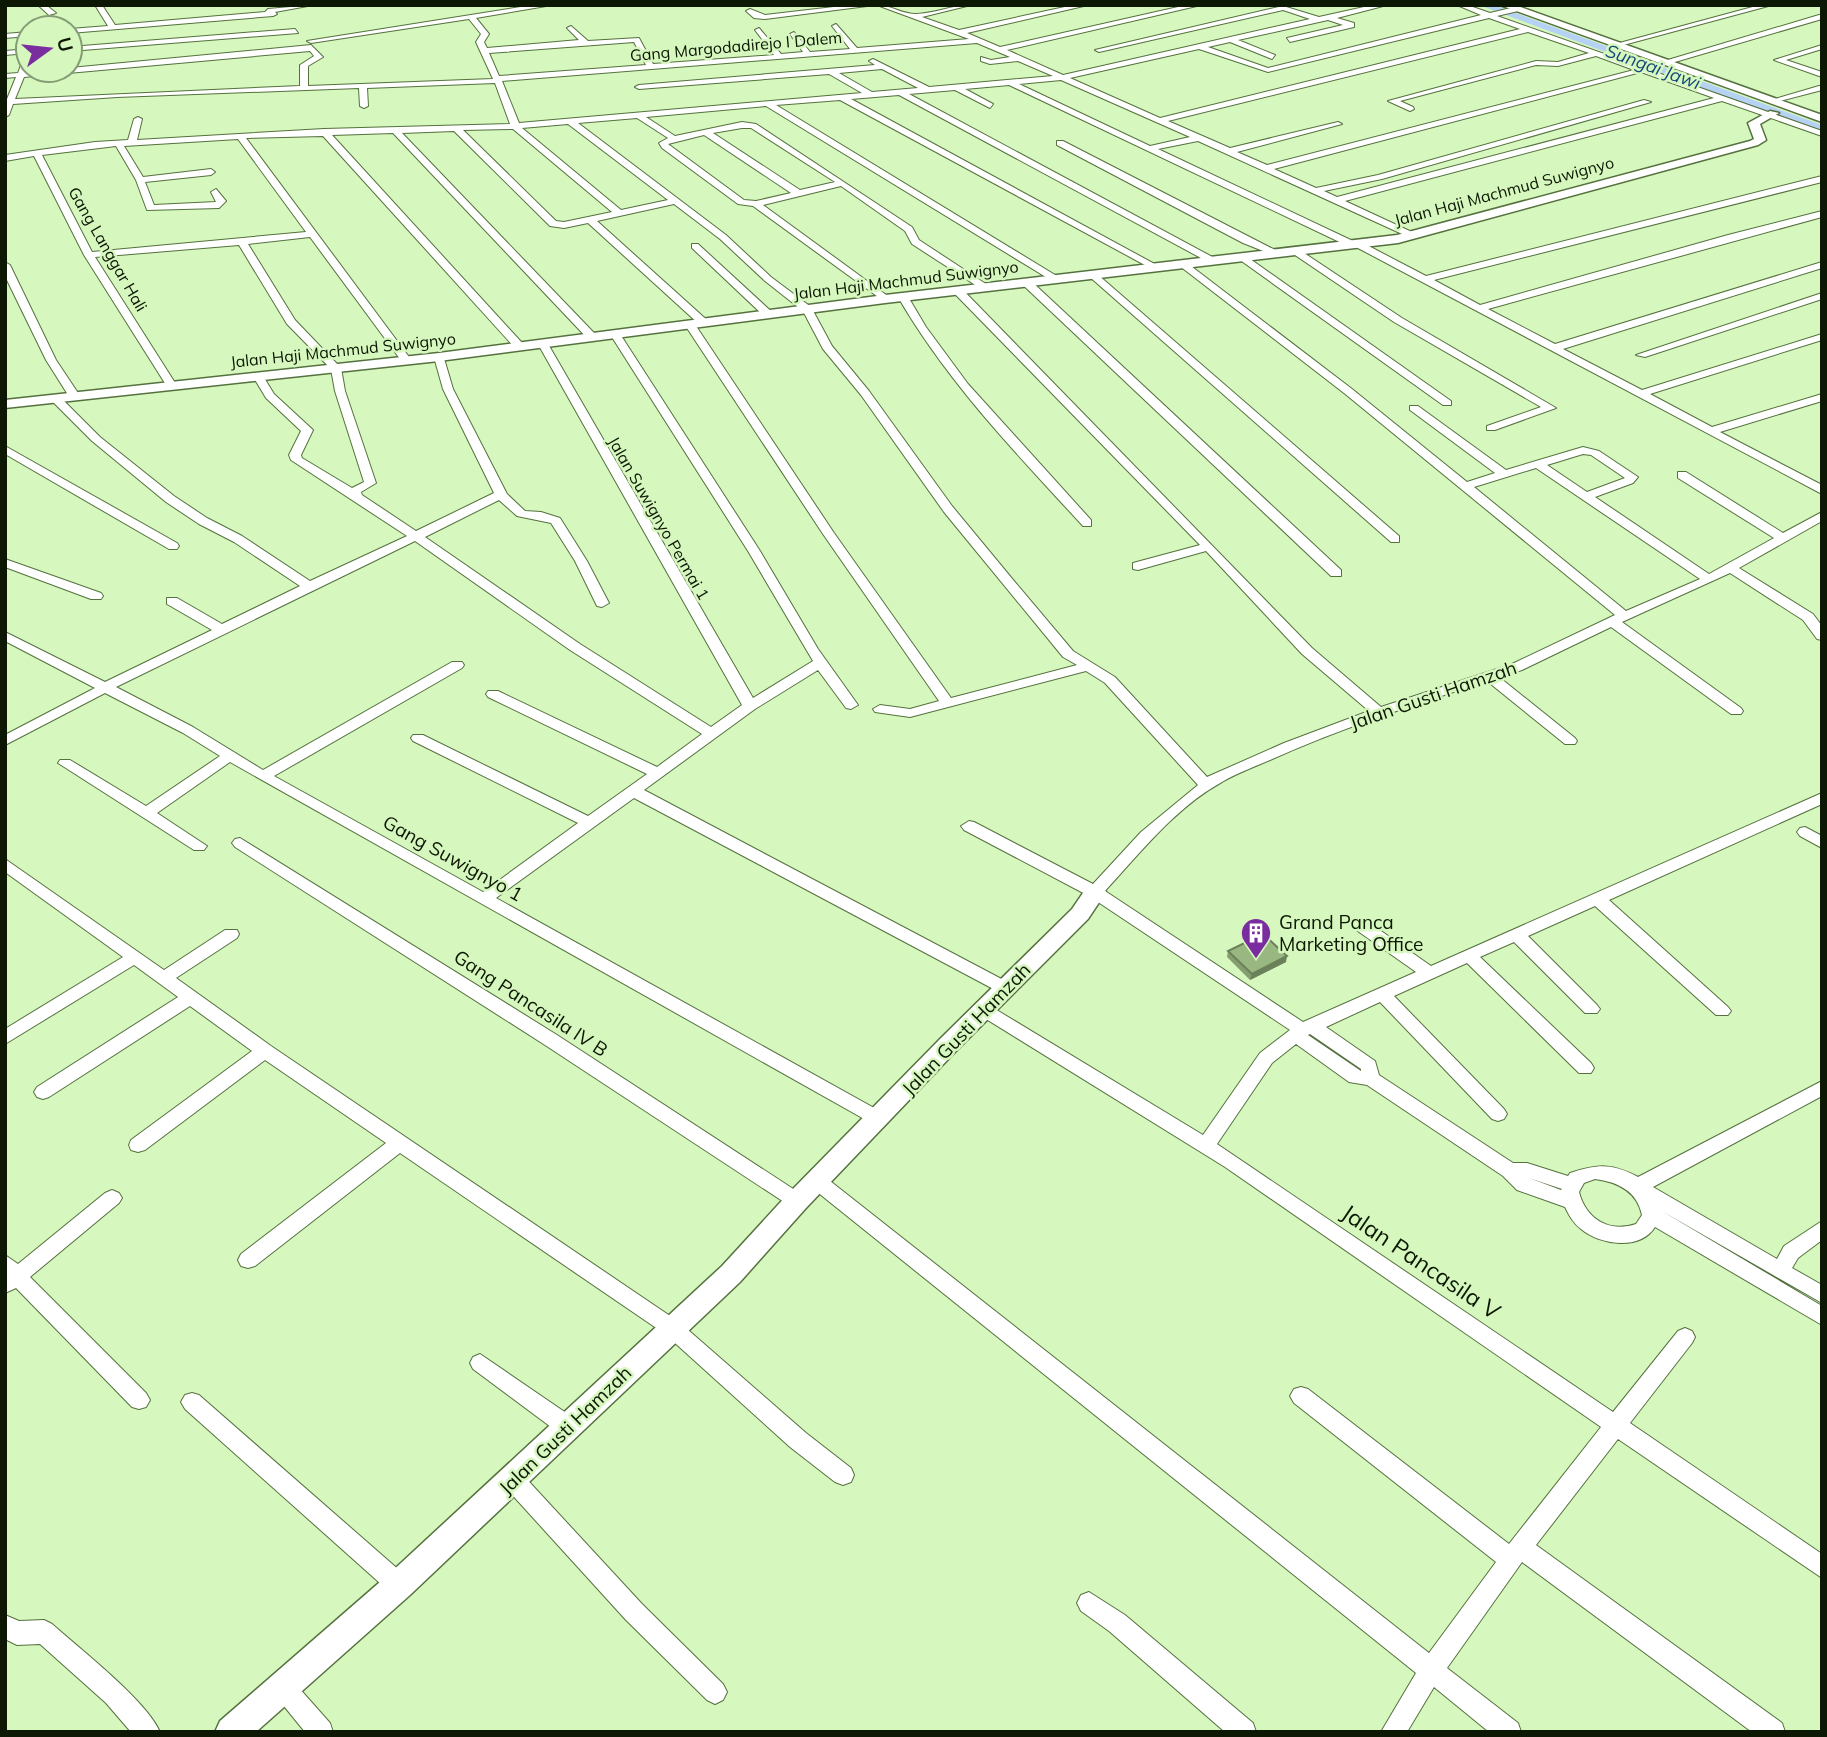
<svg xmlns="http://www.w3.org/2000/svg" width="1827" height="1737" font-family="Mulish,sans-serif">
<rect width="100%" height="100%" fill="#d6f7be"/>
<g fill="none" stroke-linecap="round" stroke-linejoin="round">
<polygon fill="#b5d2f4" fill-rule="evenodd" points="1479,5 1494,5 1822,125 1822,132"/>
<g stroke="#55713e" stroke-width="2">
<g id="street">
<polygon points="38,5 46,5 56,13 49,15"/>
<polygon points="95,5 102,5 115,25 265,12 268,9 313,5 275,12 277,14 273,16 70,33 70,29 108,26"/>
<path d="M533,5h19l-76,13 13,16 -5,8 3,6 92,-8 -12,-12 4,-2 17,15 51,-3 14,26 121,-9 -19,-25 4,-2 22,26 22,-2 -13,-18 4,-2 16,20 40,-3 -18,-23 4,-2 21,24 112,-9 -92,-34c13,0 25,9 38,9 19,0 37,-9 56,-9l-49,12 37,13 115,-25h14l-121,28 33,14 187,-42h14l-194,45 56,25 247,-56 -27,-9 -184,42 -4,-2 188,-44 36,11 54,-12h14l-50,13 17,5v4l-64,15 -3,-4 56,-13 -15,-5 -90,20 37,15 -3,4 -42,-17 -22,5 60,21 213,-53 -24,-10h10l23,8 25,-6 3,4 -21,5 325,115v5l-100,-35 -377,100 69,32 2,2 -5,3 -213,-97 -40,8 197,93h6l65,34 396,-100v6l-388,98 46,25 248,-70 94,-24v6l-334,92 67,35 267,-82v6l-259,81 79,41 180,-56v6l-172,54 62,33 110,-33v7l-102,31 102,53v9l-466,-247h-6l-341,-162 -44,4 28,15 -3,4 -35,-18 -46,4 309,166v4h-6l-313,-169 -48,4 311,169 -8,2 -314,-170 -64,5 284,173v4h-6l-288,-176 -120,11 29,19 67,-14 14,2 156,103 7,13 73,48 -9,2 -71,-46 -7,-13 -64,-45 -78,19 126,92 1,2 -5,3 -132,-96 -15,-2 -76,-56 -3,-5 9,-5 -31,-20 -59,5 148,112 45,42 40,30 21,39 37,45 83,115 62,75 59,70 42,26 92,100 77,-34 85,-32 -67,-57 -96,-103 -68,19 -5,-1v-6l67,-18 -246,-252v-4h8l350,359 69,59 131,-43 103,-49 -271,-222 -163,-126v-4h6l165,126 115,93 28,-9 -85,-63v-4h8l88,64 77,-23 16,4 39,26 -5,6 -38,14 114,77 65,-36 -96,-60v-6h8l97,61 39,-21v9l-83,47 74,46 9,12v14l-5,-1 -14,-19 -73,-47 -108,49 119,86 2,3 -2,3h-10l-120,-87 -89,43 -23,7 76,61 2,3 -2,3h-10l-78,-63c-73,24 -146,47 -217,79 -16,7 -33,13 -48,22 -46,25 -82,71 -117,109l198,131 113,-50 -64,-45 -2,-4 2,-4h12l67,47 391,-173v11l-213,96 119,107 3,4 -3,4h-12l-121,-109 -67,30 69,69 3,4 -3,4h-12l-71,-71 -34,15 111,106 3,5 -3,5h-12l-112,-110 -73,33 110,113 3,5 -3,5 -6,2 -6,-2 -112,-117 -54,25 49,34 4,14 134,88h14l41,13 2,-3c28,-9 42,-10 68,4l184,-96v15l-169,91 124,72 7,-13 38,-25v19l-24,18 -6,10 30,17v18l-162,-93 162,96v19l-167,-98c-15,24 -55,18 -74,2 -8,-6 -12,-14 -16,-22l-48,-17 -14,-14 -136,-91 -18,-3 -53,-38 -24,19 -55,81 396,268 65,-81 7,-3 7,3 3,6 -3,6 -62,80 192,131v24l-204,-139 -82,106 246,178 3,9h-33l-230,-170 -75,106 71,55 3,9h-32l-55,-45 -27,45h-26l35,-59 -605,-486 -2,-5 2,-5 7,-3 7,3 604,476 67,-91 -202,-159 -4,-7 4,-7 7,-2 7,2 201,155 92,-117 -376,-260 -247,-153 -3,-4 3,-4h12l213,129 57,-82 30,-23 -201,-134 -125,-66 -3,-4 8,-5 5,1 119,62 48,-52 57,-47 -93,-102 -19,-12 -176,46 -35,-5 -2,-3 7,-4 30,4 29,-8 -116,-167 -138,-209 1,-2h8l140,210 117,165 126,-33 -14,-8 -119,-145 -83,-117 -38,-46 -20,-38 -38,-30 -45,-42 -46,-35 -77,17 111,100v4h-8l-112,-102 -24,5 -14,-2 -96,-95 -52,2 194,202v4h-8l-195,-206 -61,2 192,210 1,2 -5,3 -4,-1 -193,-213 -77,2 166,223 -9,2 -93,-126 -62,7 47,76 46,48 4,23 31,92 -15,9 1,3 54,36 78,-38 -51,-104 -9,-32 9,-2 10,34 54,105 18,17 16,1 19,6 27,43 22,42 -7,4 -5,-1 -22,-45 -24,-38 -34,-7 -18,-16 -74,37 155,107 131,83 31,-22 -204,-361 1,-2 9,2 205,354 60,-37 -65,-110 -138,-217 5,-3 5,3 140,217 58,98 40,56 -7,4 -5,-1 -28,-38 -63,39 -111,81 367,194 2,4 -2,4h-12l-365,-194 -138,100 389,216 3,5 -3,5 -6,2 -6,-2 -643,-362 -73,51 50,33 -3,4h-10l-136,-87 2,-3h10l76,46 74,-50 -37,-23 -78,-40 -100,52v-10l90,-47 -90,-47v-9l100,50 107,-52 -45,-26v-6h10l45,26 78,-38 -66,-44 -35,-18 -33,-22 -74,-61 -40,-40v-4h8l40,40 74,59 33,22 35,18 68,45 97,-45 -116,-76 -2,-5 12,-24 -35,-33 -12,-20 1,-2h8l11,18 39,36 -12,25 1,3 50,30 12,-6 -29,-91 -4,-22 -44,-45 -48,-79 -144,12 82,129 -9,2 -84,-133 -50,-99 -29,5v-6l90,-13 33,-2 6,-21 4,-2 4,2 -5,21 187,-11 186,-5 -15,-41 -128,5 1,18 -4,2 -4,-2 -1,-18 -242,9 -104,7 -4,11 -4,2v-13l11,-27 -11,1v-4l13,-1 6,-16 4,-2 -2,17 44,-2v-2l241,-23 12,12 -15,9v20l185,-7 -17,-37 5,-8 -12,-15 -158,24 -4,-2zM1489,18l31,11 -360,89 -90,-40 129,-29 69,23zM1528,32l61,21 -31,9 -22,-1 -148,40 22,10 4,-2 -1,-2 -13,-6 136,-36 22,1 38,-10 38,14 -367,95 -30,-13 105,-28 -4,-2 -108,26 -62,-27zM634,42l12,23 -147,11 -10,-23zM977,43l33,14 -19,3 -10,-3v4l9,3 28,-3 35,15 -124,11 -56,-28 -4,2 6,4 -236,20 -4,2 4,2 190,-15 33,19 -343,30 -17,-42zM310,51l4,5 -14,9v21l-285,13 9,-22zM882,69l36,19 -46,4 -33,-19zM1641,72l73,26 -377,99 -13,-6 58,-12 269,-77 -7,-2 -266,75 -62,13 -42,-19zM1061,80l129,57 -40,9 -131,-62zM568,124l100,76 -47,10 -99,-82zM742,128h9l84,54 -35,8 -87,-57zM513,129l99,83 -48,10 -8,-1 -93,-91zM704,135l87,58 -35,8 -12,-1 -76,-56zM238,139l68,93 -214,20 -50,-97 74,-9 20,34 11,30 72,-2 7,-7 -10,-12 -5,3 5,10 -62,3 -9,-23 66,-7 4,-3 -4,-3 -68,8 -19,-31zM1583,454l8,1 34,23 -38,14 -40,-27zM1536,468l164,111 -74,32 -152,-124zM415,541l155,109 132,84 -45,33 -159,-76h-10l-2,3 2,3 159,77 -59,42 -165,-81h-10l-2,3 2,3 165,82 -95,69 -209,-116 188,-108 2,-3 -2,-3h-10l-189,108 -70,-43 -77,-40zM1310,1034l51,35v2l-53,-36zM1529,1178l33,11 -1,1zM1595,1179c23,3 42,12 47,36l-6,9c-27,9 -50,-5 -57,-32l5,-9z"/>
<polygon points="851,5 875,5 765,19 754,18 746,11 750,9 765,15"/>
<polygon points="1760,5 1772,5 1616,47 1612,45"/>
<polygon points="1819,15 1822,15 1822,19 1668,64 1661,62"/>
<polygon points="295,29 298,33 70,51 70,47"/>
<polygon points="28,32 28,36 5,38 5,34"/>
<polygon points="1822,45 1822,49 1786,60 1822,72 1822,77 1774,60"/>
<polygon points="28,49 28,53 5,55 5,51"/>
<polygon points="1819,86 1822,86 1822,90 1772,103 1768,101"/>
<polygon points="1057,141 1063,141 1281,253 1273,255 1243,243 1057,145"/>
<polygon points="692,244 698,244 773,313 773,317 765,317 692,248"/>
<polygon points="1292,249 1298,249 1402,318 1556,408 1495,430 1487,430 1487,426 1541,407 1394,322 1292,253"/>
<polygon points="1240,256 1246,256 1451,401 1451,405 1443,405 1240,260"/>
<polygon points="5,262 10,265 56,360 80,396 78,398 70,398 46,360 5,276"/>
<polygon points="1091,274 1097,274 1399,536 1399,542 1391,542 1091,278"/>
<polygon points="1023,281 1031,281 1341,570 1341,576 1331,576 1023,285"/>
<polygon points="1822,293 1822,299 1645,357 1636,355"/>
<path d="M899,295h8l19,32 42,57 123,136v6h-8c-67,-73 -135,-143 -185,-229z"/>
<polygon points="5,446 177,543 179,546 177,549 169,549 5,454"/>
<polygon points="5,559 101,593 103,596 101,599 91,599 5,567"/>
<polygon points="1805,827 1822,836 1822,848 1800,836 1797,832 1800,828"/>
<polygon points="240,838 557,1035 804,1196 807,1201 804,1206 797,1209 790,1206 545,1045 235,847 232,843 235,839"/>
<polygon points="5,859 164,970 225,930 237,930 239,934 237,938 176,978 271,1046 679,1322 806,1433 851,1468 854,1475 851,1482 843,1485 835,1482 790,1447 665,1334 400,1153 255,1266 248,1268 241,1266 238,1260 241,1254 386,1143 265,1060 145,1150 138,1152 131,1150 129,1145 131,1140 252,1051 190,1006 49,1097 43,1099 37,1097 34,1092 37,1087 178,997 134,965 5,1044 5,1029 123,957 5,872"/>
<polygon points="112,1190 119,1193 122,1198 119,1203 30,1277 146,1393 150,1400 146,1407 139,1409 132,1407 16,1288 5,1293 5,1255 18,1264 105,1193"/>
<polygon points="480,1354 575,1419 578,1426 575,1433 567,1436 559,1433 473,1369 470,1363 473,1357"/>
<polygon points="192,1393 199,1395 407,1577 410,1585 407,1593 399,1596 391,1593 185,1409 181,1402 185,1395"/>
<polygon points="513,1470 521,1473 642,1604 723,1684 727,1692 723,1700 715,1704 707,1700 626,1620 505,1487 502,1480 505,1473"/>
<polygon points="1089,1592 1125,1615 1253,1723 1256,1732 1225,1732 1109,1631 1081,1611 1077,1603 1081,1595"/>
<path d="M5,1615l14,6 25,-1 8,4c27,24 95,77 108,108h-29l-25,-29 -66,-59 -23,1 -12,-6z"/>
<polygon points="283,1675 291,1679 330,1723 333,1732 305,1732 275,1695 271,1687 275,1679"/>
</g>
</g>
<g stroke="#55713e" stroke-width="3">
<g id="secondary">
<polygon points="1500,5 1515,5 1822,115 1822,122"/>
<polygon points="1770,111 1779,113 1760,124 1766,140 1758,145 1398,243 885,303 439,361 5,408 5,400 439,353 885,295 1397,235 1750,141 1754,139 1748,123"/>
<polygon points="1095,885 1103,887 1106,892 1088,919 956,1051 806,1208 740,1282 410,1595 256,1732 215,1732 220,1721 388,1575 722,1266 788,1194 940,1039 1072,909 1087,887"/>
</g>
</g>
<use href="#street" fill="#fff" fill-rule="evenodd"/>
<use href="#secondary" fill="#fff" fill-rule="evenodd"/>
</g>
<polygon fill="#849e6f" points="1228,951 1286,962 1250,980 1227,957"/>
<polygon fill="#6b815a" points="1287,956 1286,962 1250,980 1252,974"/>
<polygon fill="#99b881" stroke="#6b815a" stroke-width="2" points="1263,934 1287,956 1252,974 1228,951"/>
<defs>
<g id="building-pin" transform="scale(1.575)"><path d="M0 17L-7.5 6A9.5 9.5 0 1 1 7.5 6Z" fill="#7a2d9f" stroke="#d6f7be"/><path d="M-4-6H4V6H1V3H-1V6H-4ZM-2.5-4.3h1.7v1.8h-1.7ZM.8-4.3h1.7v1.8H.8ZM-2.5-1h1.7V.8h-1.7ZM.8-1h1.7V.8H.8Z" fill="#fff"/></g>
</defs>
<g fill-rule="evenodd">
<use href="#building-pin" x="1256" y="933"/>
</g>
<g text-anchor="middle" stroke-width="5" stroke-linejoin="round" paint-order="stroke">
<g font-size="16" fill="#0c1704" stroke="#d6f7be">
<text transform="translate(736 46) rotate(-5)" y="6">Gang Margodadirejo I Dalem</text>
<text transform="translate(1504 191) rotate(-15)" y="6">Jalan Haji Machmud Suwignyo</text>
<text transform="translate(108 249) rotate(60)" y="6">Gang Langgar Hali</text>
<text transform="translate(906 280) rotate(-7)" y="6">Jalan Haji Machmud Suwignyo</text>
<text transform="translate(343 350) rotate(-6)" y="6">Jalan Haji Machmud Suwignyo</text>
<text transform="translate(659 518) rotate(60)" y="6">Jalan Suwignyo Permai 1</text>
</g>
<g font-size="18" font-style="italic" fill="#15477a" stroke="#d6f7be">
<text transform="translate(1653 67) rotate(20)" y="6">Sungai Jawi</text>
</g>
<g font-size="19" fill="#0c1704" stroke="#d6f7be">
<text transform="translate(1433 695) rotate(-19)" y="7">Jalan Gusti Hamzah</text>
<text transform="translate(453 858) rotate(29)" y="7">Gang Suwignyo 1</text>
<text transform="translate(531 1003) rotate(33)" y="7">Gang Pancasila IV B</text>
<text transform="translate(966 1029) rotate(-46)" y="7">Jalan Gusti Hamzah</text>
<text transform="translate(565 1430) rotate(-44)" y="7">Jalan Gusti Hamzah</text>
</g>
<g font-size="19" fill="#0c1704" stroke="#d6f7be" text-anchor="start">
<text x="1279" y="929">Grand Panca<tspan x="1279" dy="22">Marketing Office</tspan></text>
</g>
<g font-size="23" fill="#0c1704" stroke="#d6f7be">
<text transform="translate(1421 1262) rotate(34)" y="8">Jalan Pancasila V</text>
</g>
</g>
<rect width="1827" height="1737" fill="none" stroke="#0c1704" stroke-width="14"/>
<g transform="translate(49 49) rotate(75)"><circle r="33" fill="#d6f7be" stroke="#859d74" stroke-width="2"/>
<path d="M0-5L12 26L0 18L-12 26Z" fill="#7a2d9f"/>
<text y="-10" font-size="19" font-weight="bold" text-anchor="middle" fill="#0c1704">U</text>
</g>
</svg>
